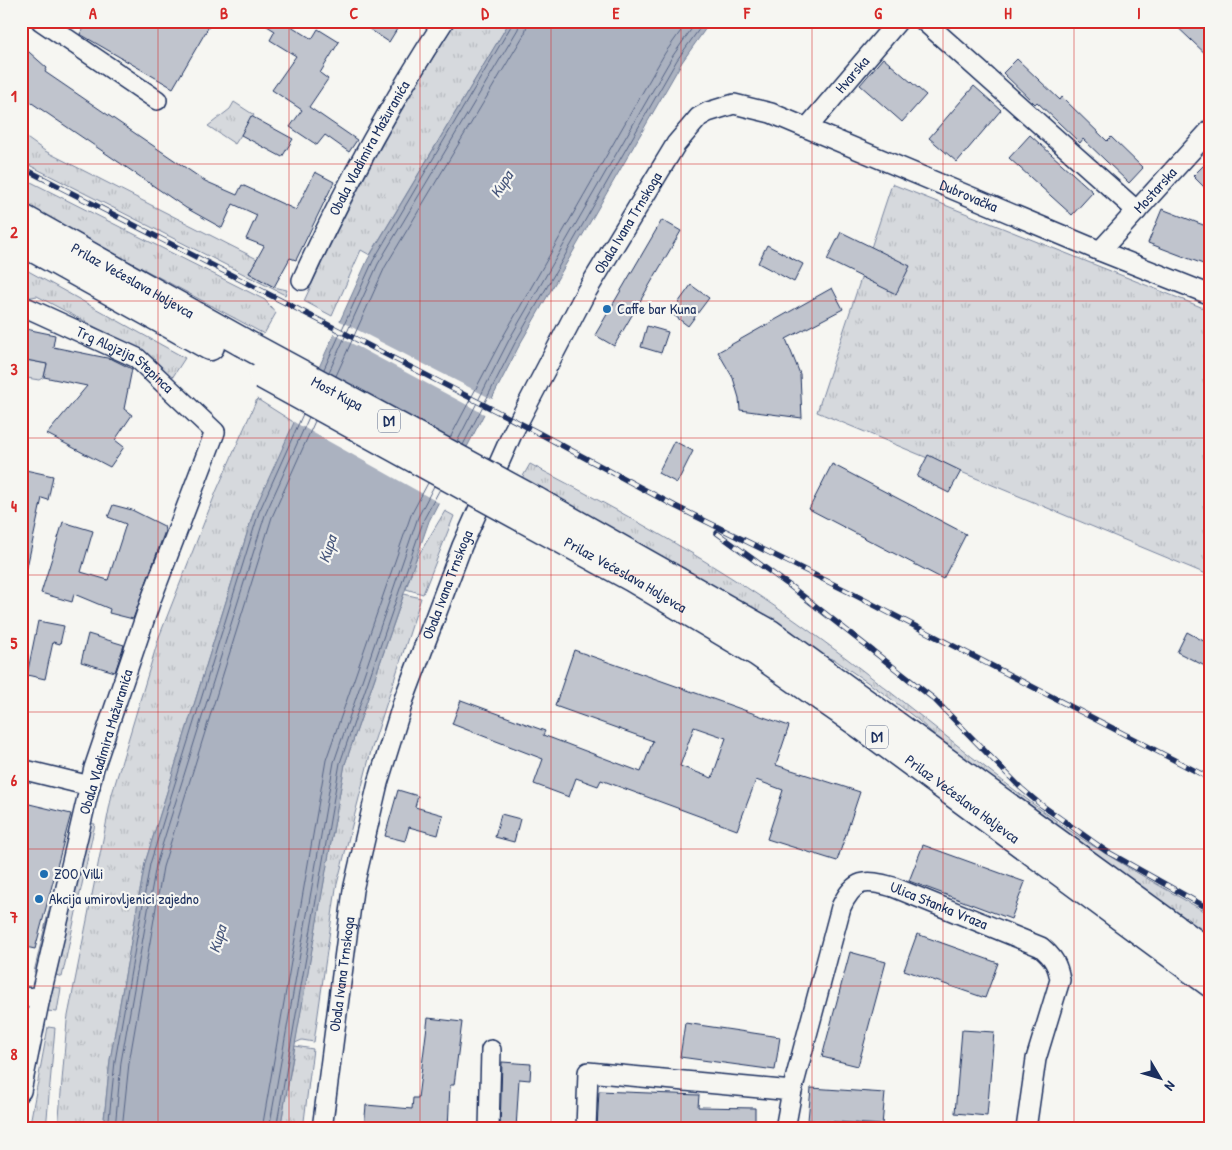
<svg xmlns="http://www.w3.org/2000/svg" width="1232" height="1150" font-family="'Patrick Hand',sans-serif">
<defs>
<pattern id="grass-tufts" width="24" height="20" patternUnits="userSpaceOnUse" patternTransform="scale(1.25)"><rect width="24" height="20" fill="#d6d9dd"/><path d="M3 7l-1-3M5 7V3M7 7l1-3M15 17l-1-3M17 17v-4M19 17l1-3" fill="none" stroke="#b7bbc0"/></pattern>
</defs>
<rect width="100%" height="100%" fill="#f6f6f2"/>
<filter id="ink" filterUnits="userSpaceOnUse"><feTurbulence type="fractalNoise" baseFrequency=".02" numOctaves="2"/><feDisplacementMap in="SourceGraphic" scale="10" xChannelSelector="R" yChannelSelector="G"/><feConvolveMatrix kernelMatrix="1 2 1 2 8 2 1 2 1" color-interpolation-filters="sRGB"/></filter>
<g filter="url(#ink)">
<g fill="url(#grass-tufts)" stroke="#78849e">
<path d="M456,21h54l-140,234 -9,-5 -29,66 -28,-15c44,-97 94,-190 152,-280z"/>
<polygon points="234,102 254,115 235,144 208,126 230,109"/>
<polygon points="21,134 45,151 257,259 249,273 274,287 287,290 285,295 21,161"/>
<polygon points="21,177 265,300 276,313 264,334 21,203"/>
<polygon points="892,184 1211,311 1211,576 817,412"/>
<polygon points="21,267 185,358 172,378 144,353 37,296 21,299"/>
<polygon points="21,359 47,364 44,377 39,380 21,377"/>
<polygon points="257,399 295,423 254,511 145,863 110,1060 103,1129 58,1129 67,1021 112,794 159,637 216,492"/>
<path d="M530,464c98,51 196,105 285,171 86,62 165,132 251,193 47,32 96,59 145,87v30l-248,-184 -45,-41 -32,-25 -51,-35 -18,-6 -276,-162v-4l-19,-10z"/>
<polygon points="445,511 454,516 423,594 406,589 415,561"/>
<polygon points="404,594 421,598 371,751 336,888 314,1042 302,1040 295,1043 345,764"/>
<polygon points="88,823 95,824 62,977 56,975"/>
<polygon points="53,893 59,895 41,974 34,972"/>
<polygon points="53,987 61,988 57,1012 47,1011"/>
<polygon points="48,1027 55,1028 46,1129 29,1129"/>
<polygon points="295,1046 313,1049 303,1129 280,1129"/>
</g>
<polygon fill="#abb2c0" stroke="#717e99" points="510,21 711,21 682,62 520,344 429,521 345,764 280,1129 103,1129 110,1060 145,863 254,511 368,259"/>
<g fill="#f6f6f2">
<polygon points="338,320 494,400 486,415 332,333"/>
<polygon points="317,366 468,450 441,504 292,421"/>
</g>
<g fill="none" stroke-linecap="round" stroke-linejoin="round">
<g stroke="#556385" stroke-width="1">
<polyline points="324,369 373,261 514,21"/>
<polyline points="329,372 378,264 518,29 520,21"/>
<polyline points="336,376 385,267 525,33 528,21"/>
<polyline points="450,438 504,335 665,53 688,21"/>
<polyline points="457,442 510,338 672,57 697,21"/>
<polyline points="463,445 516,341 677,60 705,21"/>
<polyline points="108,1129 115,1061 150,864 259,512 303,414"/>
<polyline points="115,1129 121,1062 156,865 265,515 309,417"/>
<polyline points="122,1129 129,1063 163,867 272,517 315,421"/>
<polyline points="262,1129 326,760 411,515 428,483"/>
<polyline points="269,1129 334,762 418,517 434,486"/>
<polyline points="276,1129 340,763 424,519 440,489"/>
</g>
</g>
<g fill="#c0c4cd" stroke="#1b2f5e" fill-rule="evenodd">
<polygon points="87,21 212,21 173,88 80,34"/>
<polygon points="259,21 283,21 312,39 318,29 339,42 320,73 328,79 309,107 357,140 349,152 325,135 317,145 290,127 302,110 272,90 296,56 270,40 275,31"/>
<polygon points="357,21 402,21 389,42"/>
<polygon points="1171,21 1211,21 1211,59"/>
<polygon points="21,45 47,68 45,72 205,181 237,195 242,185 296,210 315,172 334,182 296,260 290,258 274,287 249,273 264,246 246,239 257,215 233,204 222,228 186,208 26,99 21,94"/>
<polygon points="883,58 926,95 902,122 860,85"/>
<polygon points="1017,59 1060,100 1062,97 1107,141 1111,137 1143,168 1129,183 1083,139 1080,143 1037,102 1035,104 1003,73"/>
<polygon points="974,86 1001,110 957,162 929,138"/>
<polygon points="251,116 293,139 282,157 241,135"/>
<polygon points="1030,135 1093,192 1072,215 1009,158"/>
<polygon points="1211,158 1211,194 1193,176"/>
<polygon points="1162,209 1211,228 1211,267 1148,243"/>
<polygon points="662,220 681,231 614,346 595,335"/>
<polygon points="841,232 910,266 896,294 827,260"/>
<polygon points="767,245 803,264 794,282 758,263"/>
<polygon points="691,285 709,298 688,326 671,313"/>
<polygon points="832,288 843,309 786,339 800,374 802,418 740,410 739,398 733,378 718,352"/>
<polygon points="647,326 668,332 661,353 641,347"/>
<polygon points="21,328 55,335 53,347 112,359 132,369 124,409 132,415 115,440 124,447 110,467 47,434 87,386 44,377 47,364 21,359"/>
<polygon points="674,441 693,451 677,483 658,473"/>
<polygon points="928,455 961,471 949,493 917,477"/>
<polygon points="832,464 966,534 943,579 809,509"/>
<polygon points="21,469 53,476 48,500 42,498 27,567 21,566"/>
<polygon points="113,505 132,510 164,526 165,531 133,619 109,613 110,609 74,594 72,602 41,593 63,522 93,531 81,572 108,580 126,524 108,517"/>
<polygon points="38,621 64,626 60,644 53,642 45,679 27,675"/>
<polygon points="1187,632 1211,645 1211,669 1177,652"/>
<polygon points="88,634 124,645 115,672 81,662"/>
<path d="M574,650l215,76 -13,39 84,27 -23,69 -70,-22 16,-49 -27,-10 -19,50 -136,-50 -3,6 -22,-8 -7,19 -35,-13 9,-25 -91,-35 9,-24 84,31 -2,4 98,37 12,-31 -98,-35zM694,727l32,11 -14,40 -32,-12z"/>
<polygon points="398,790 418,796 415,807 443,815 438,835 409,827 405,841 385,836"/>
<polygon points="21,802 71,814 35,949 21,946"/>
<polygon points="501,814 520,819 514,842 495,837"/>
<polygon points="923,845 1025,882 1011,919 909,881"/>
<polygon points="917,934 998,963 985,998 904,970"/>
<polygon points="850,952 886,962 858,1066 822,1057"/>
<polygon points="428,1018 462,1022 454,1085 450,1085 448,1129 364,1129 366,1105 412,1109 413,1098 418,1098"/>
<polygon points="685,1023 780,1037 775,1070 680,1057"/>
<polygon points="962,1030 994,1032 987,1116 955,1113"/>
<polygon points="502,1062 531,1064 530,1080 519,1079 516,1129 500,1129"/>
<polygon points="811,1088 885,1093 882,1125 808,1120"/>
<polygon points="599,1091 699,1095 698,1107 755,1108 755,1129 597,1129"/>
</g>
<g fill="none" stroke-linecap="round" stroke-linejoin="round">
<g stroke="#1b2f5e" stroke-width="22">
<g id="minor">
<polyline points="41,21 157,100"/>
<polyline points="924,21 1137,211"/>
<path id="s1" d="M807,128l91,-107"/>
<path id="s2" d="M1100,251l111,-122"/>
<path id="s3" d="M302,280c41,-90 88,-176 142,-259"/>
<path id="s4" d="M21,305l116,53 78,74 -63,165 -58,171 -54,230 -19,93"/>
<polyline points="21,769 90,786"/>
<polyline points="21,997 40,998"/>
<path id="s5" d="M792,1091l49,-184c13,-28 24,-28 52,-20l148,60c12,10 17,18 19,33l-24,79 -10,70"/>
<path id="s6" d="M322,1129l31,-239 25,-107 26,-84 58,-153 50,-112 73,-140 91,-150 23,-27 9,-5 26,-8 37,9 329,138 111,44"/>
<polyline points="489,1129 491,1050"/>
<polyline points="586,1129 588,1072 792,1091 785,1129"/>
</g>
</g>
<g stroke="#1b2f5e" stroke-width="31">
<g id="highway">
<path id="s7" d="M21,218l221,124"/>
<polyline points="21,241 210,346"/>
<polyline points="535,501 770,634 1211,955"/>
<path id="s8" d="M525,519l108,59 126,75 100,70 352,260"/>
</g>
</g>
<use href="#minor" stroke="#f6f6f2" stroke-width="19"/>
<use href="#highway" stroke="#f6f6f2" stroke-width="28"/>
<g stroke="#1b2f5e" stroke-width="5.5">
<g id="rail">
<polyline points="21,167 535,431 675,506 845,590 1211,779"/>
<polyline points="717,533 790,586 934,699 1021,788 1040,804 1106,851 1211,910"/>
</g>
</g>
<use href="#rail" stroke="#f6f6f2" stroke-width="4" stroke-dasharray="11" stroke-linecap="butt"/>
<g stroke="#1b2f5e" stroke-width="31" stroke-linecap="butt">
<g id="highway-bridge">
<path id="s9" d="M242,342l293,159"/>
<polyline points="263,375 525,519"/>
</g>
</g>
<use href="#highway-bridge" stroke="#f6f6f2" stroke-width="28"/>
</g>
</g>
<path fill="none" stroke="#d62828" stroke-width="1" stroke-opacity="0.55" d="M158,21v1108M289,21v1108M420,21v1108M551,21v1108M681,21v1108M812,21v1108M943,21v1108M1074,21v1108M21,164h1190M21,301h1190M21,438h1190M21,575h1190M21,712h1190M21,849h1190M21,986h1190"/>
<g fill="#1f6fb2" stroke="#f6f6f2" stroke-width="2">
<circle cx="607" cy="309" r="5"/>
<circle cx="44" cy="874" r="5"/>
<circle cx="39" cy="899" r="5"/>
</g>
<g text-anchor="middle" stroke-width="4.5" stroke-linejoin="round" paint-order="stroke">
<g fill="#f6f6f2" stroke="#5d6b8a" stroke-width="1">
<rect x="378" y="409.5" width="22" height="23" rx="4"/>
<rect x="866" y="725.5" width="22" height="23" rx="4"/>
</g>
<g font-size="14" font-weight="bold" fill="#1b2f5e">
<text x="389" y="426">D1</text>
<text x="877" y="742">D1</text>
</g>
<g font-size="15" fill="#1b2f5e" stroke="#f6f6f2">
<text dy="5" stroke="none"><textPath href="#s1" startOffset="70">Hvarska</textPath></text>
<text dy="5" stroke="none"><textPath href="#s3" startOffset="148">Obala Vladimira Mažuranića</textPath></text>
<text dy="5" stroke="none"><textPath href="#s2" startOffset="82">Mostarska</textPath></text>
<text dy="5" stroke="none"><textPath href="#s6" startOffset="1384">Dubrovačka</textPath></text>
<text dy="5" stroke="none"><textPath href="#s6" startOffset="966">Obala Ivana Trnskoga</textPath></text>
<text dy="5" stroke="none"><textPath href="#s7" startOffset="128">Prilaz Većeslava Holjevca</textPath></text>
<text dy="5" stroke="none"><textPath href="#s4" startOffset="118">Trg Alojzija Stepinca</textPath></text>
<text dy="5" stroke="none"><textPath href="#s9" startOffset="108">Most Kupa</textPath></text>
<text dy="5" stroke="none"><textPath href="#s8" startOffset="115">Prilaz Većeslava Holjevca</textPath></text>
<text dy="5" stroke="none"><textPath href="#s6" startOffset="561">Obala Ivana Trnskoga</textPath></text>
<text transform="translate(106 742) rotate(-73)" y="5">Obala Vladimira Mažuranića</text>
<text dy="5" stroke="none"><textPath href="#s8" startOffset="520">Prilaz Većeslava Holjevca</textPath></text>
<text dy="5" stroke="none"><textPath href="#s5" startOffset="304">Ulica Stanka Vraza</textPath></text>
<text dy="5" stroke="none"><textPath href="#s6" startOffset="156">Obala Ivana Trnskoga</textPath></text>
</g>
<g font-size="15" fill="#1b2f5e" stroke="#f6f6f2" text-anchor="start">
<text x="617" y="314">Caffe bar Kuna</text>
<text x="54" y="879">ZOO Villi</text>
<text x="49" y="904">Akcija umirovljenici zajedno</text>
</g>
<g font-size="16" font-style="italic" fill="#46567b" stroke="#f6f6f2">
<text transform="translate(501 184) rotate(-57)" y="6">Kupa</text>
<text transform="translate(327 549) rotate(-72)" y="6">Kupa</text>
<text transform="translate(217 939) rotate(-74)" y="6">Kupa</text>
</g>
</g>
<rect width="1232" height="1150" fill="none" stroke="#f6f6f2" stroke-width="55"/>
<g transform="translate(1160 1078) rotate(128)" stroke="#f6f6f2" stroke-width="4" paint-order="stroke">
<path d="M0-4L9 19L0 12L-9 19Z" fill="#1b2f5e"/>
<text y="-8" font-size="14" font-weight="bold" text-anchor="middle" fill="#1b2f5e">N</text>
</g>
<rect x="28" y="28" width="1176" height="1094" fill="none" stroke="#d62828" stroke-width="2"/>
<g font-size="16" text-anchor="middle" font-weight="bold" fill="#d62828">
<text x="93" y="19">A</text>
<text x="224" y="19">B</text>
<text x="354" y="19">C</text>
<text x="485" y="19">D</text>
<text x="616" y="19">E</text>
<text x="747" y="19">F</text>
<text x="878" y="19">G</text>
<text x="1008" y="19">H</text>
<text x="1139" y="19">I</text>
<text x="14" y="102">1</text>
<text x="14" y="238">2</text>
<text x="14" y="375">3</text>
<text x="14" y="512">4</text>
<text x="14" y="649">5</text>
<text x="14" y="786">6</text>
<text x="14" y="923">7</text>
<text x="14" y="1060">8</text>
</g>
</svg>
